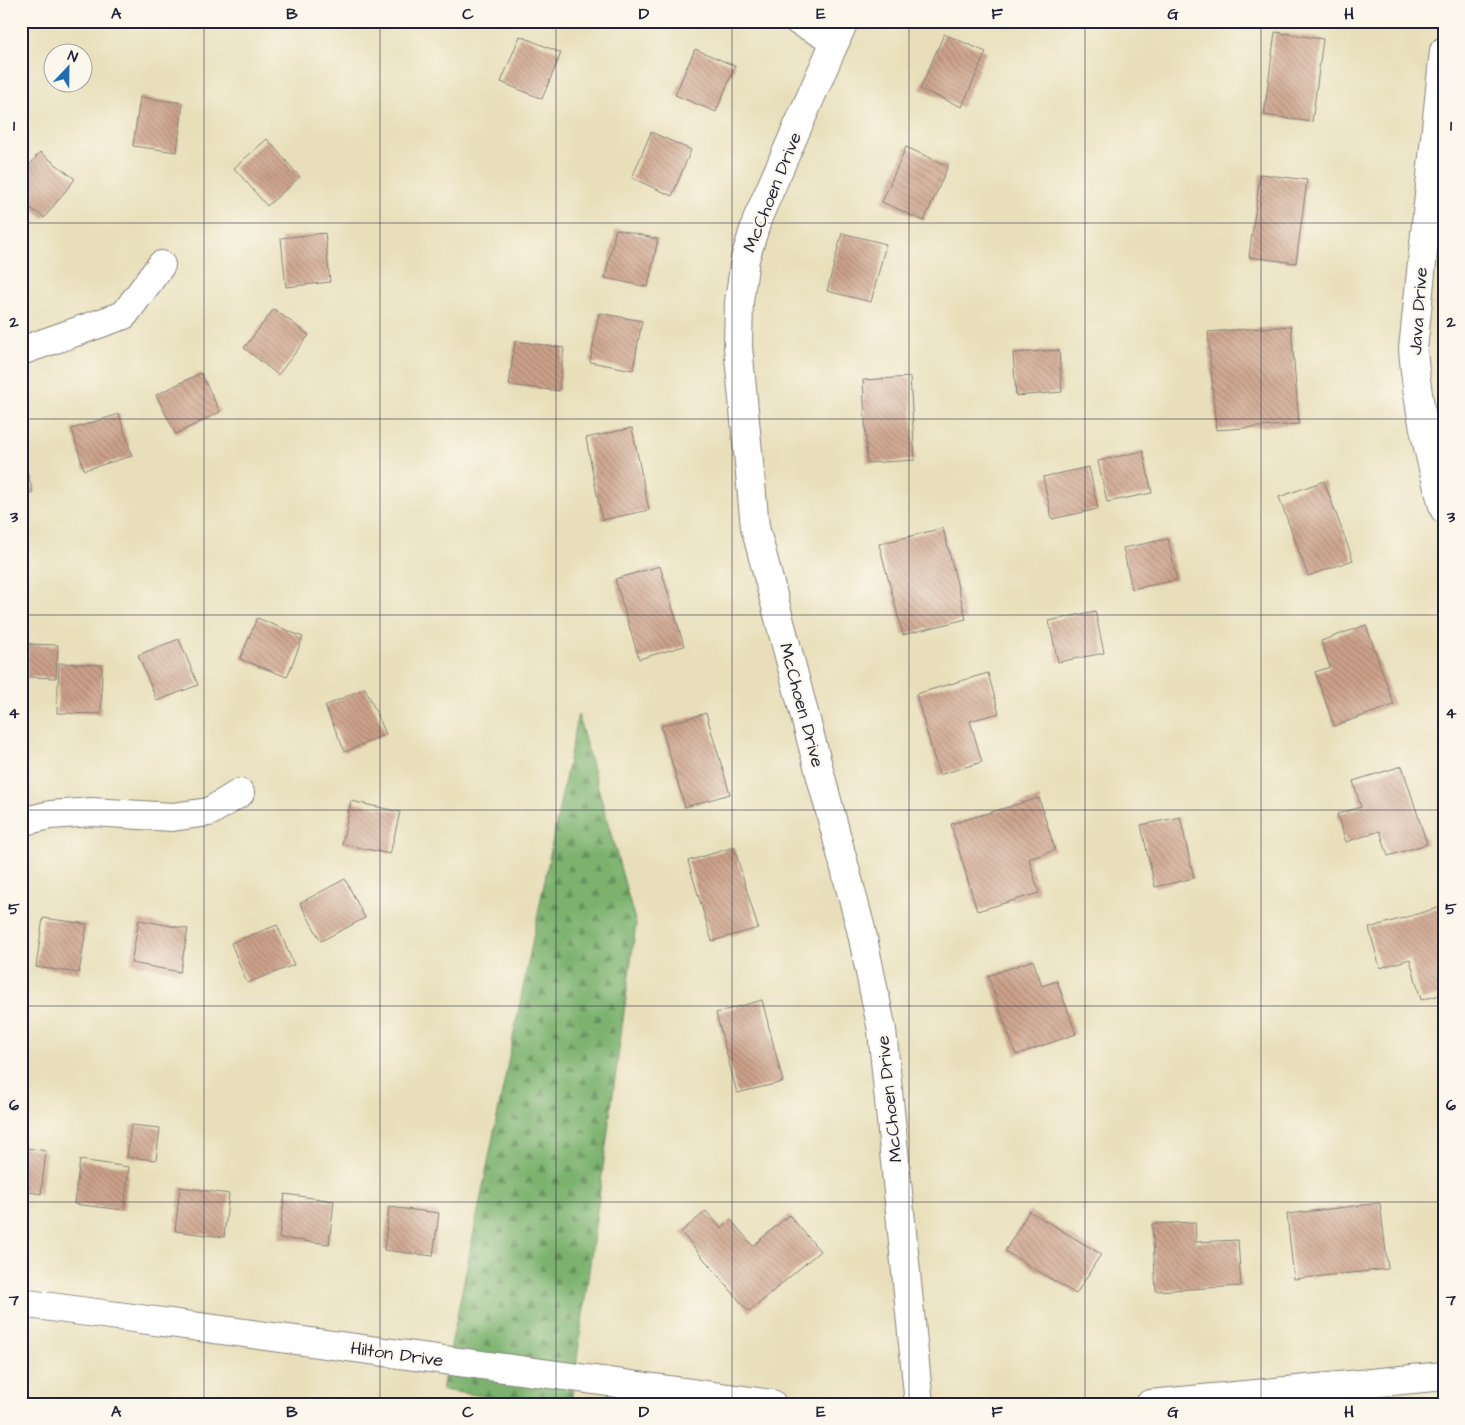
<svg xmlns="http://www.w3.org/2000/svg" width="1465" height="1425" font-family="'Architects Daughter',sans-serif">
<defs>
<pattern id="forest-firs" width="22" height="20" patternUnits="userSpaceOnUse" patternTransform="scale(1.25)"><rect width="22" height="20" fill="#7cb26e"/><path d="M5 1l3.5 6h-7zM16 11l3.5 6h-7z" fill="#65905c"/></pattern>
<pattern id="building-back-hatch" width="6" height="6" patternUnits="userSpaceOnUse" patternTransform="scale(1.25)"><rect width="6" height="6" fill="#cca189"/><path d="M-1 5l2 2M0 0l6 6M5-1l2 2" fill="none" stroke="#a58371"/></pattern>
</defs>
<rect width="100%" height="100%" fill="#fbf7ec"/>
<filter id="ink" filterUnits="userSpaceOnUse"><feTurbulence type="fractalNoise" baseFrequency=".02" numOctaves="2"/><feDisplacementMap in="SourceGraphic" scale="10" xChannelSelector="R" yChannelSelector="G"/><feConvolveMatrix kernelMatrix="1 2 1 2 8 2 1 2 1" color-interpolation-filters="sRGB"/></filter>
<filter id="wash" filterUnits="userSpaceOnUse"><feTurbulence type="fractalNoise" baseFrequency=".0096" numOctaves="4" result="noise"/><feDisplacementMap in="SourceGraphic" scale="20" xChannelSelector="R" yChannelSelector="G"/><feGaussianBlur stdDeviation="1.12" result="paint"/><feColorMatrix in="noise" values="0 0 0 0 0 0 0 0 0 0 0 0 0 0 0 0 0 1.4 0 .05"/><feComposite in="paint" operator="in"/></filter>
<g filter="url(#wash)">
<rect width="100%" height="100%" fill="#e8dfba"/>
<polygon fill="url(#forest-firs)" stroke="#4f6a54" points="578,715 636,924 571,1404 539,1404 442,1390"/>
<g id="blocks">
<g fill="url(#building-back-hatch)">
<polygon points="1275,32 1323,39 1312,122 1264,115"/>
<polygon points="944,34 986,52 962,107 920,89"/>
<polygon points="520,36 561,53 542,99 501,82"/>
<polygon points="695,49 735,66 716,112 675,95"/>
<polygon points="140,97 183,103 177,152 133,146"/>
<polygon points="651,132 691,150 672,196 632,178"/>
<polygon points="267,139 300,177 267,206 234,168"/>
<polygon points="906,147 948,166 924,221 882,202"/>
<polygon points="40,152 75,179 44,218 21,201 21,176"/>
<polygon points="1260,174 1307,180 1296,263 1249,257"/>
<polygon points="616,229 658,239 648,287 605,278"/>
<polygon points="325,233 330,282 286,287 281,238"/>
<polygon points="842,233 886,244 871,302 827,291"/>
<polygon points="274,309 309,335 278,375 244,348"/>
<polygon points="599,313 642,321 633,370 590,362"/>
<polygon points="1291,326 1299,424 1216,430 1208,332"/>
<polygon points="515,341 564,348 559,391 509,385"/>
<polygon points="1059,350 1062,392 1016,396 1013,353"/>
<polygon points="201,373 220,412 176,434 156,395"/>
<polygon points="910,377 915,460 867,463 863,380"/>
<polygon points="119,414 132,456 84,470 72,429"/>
<polygon points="632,428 649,510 602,520 586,438"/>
<polygon points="21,449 33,492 21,495"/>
<polygon points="1143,451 1152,493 1107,502 1098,461"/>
<polygon points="1089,467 1098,509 1052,519 1043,477"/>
<polygon points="1324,481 1353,560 1308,576 1279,497"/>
<polygon points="943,528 966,619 903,635 879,544"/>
<polygon points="1168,539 1177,580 1132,589 1123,548"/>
<polygon points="660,566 684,646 639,659 615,579"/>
<polygon points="1095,611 1104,653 1058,662 1049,621"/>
<polygon points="257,618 303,637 287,677 240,659"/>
<polygon points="1366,625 1394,705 1334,726 1315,672 1330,667 1321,641"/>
<polygon points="179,639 198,685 157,701 138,655"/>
<polygon points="28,644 58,645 56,678 27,677"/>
<polygon points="59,663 102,665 101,714 57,713"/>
<polygon points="988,673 999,713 970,721 982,762 939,775 916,694"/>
<polygon points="365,688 386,734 345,752 325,706"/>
<polygon points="706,713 730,794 685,807 661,726"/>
<polygon points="1402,766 1427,844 1388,856 1380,831 1346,842 1337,814 1361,807 1353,781"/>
<polygon points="1039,798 1055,850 1029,859 1039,893 977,911 951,824"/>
<polygon points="351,801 400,812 390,854 342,844"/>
<polygon points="1180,817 1194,878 1155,887 1141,825"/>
<polygon points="734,847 758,928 712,941 688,861"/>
<polygon points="345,879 365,918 321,941 300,903"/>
<polygon points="1441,907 1444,917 1444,994 1421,1000 1410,959 1380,968 1369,928"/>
<polygon points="43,918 87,924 79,973 36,967"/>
<polygon points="139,920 188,929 180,972 131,963"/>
<polygon points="277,925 294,965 247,983 231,943"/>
<polygon points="1033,960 1042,986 1057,981 1076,1034 1016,1055 988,976"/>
<polygon points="762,1000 783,1082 737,1093 716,1013"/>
<polygon points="131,1125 160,1128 156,1160 127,1157"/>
<polygon points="21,1147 46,1151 41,1194 21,1191"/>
<polygon points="80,1160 129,1167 124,1210 74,1204"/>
<polygon points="180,1187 229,1194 224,1237 175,1231"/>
<polygon points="285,1194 334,1201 329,1244 279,1238"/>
<polygon points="1380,1203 1388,1269 1294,1279 1287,1214"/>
<polygon points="389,1207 439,1213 433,1256 384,1250"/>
<polygon points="706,1211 721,1228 731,1220 753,1246 789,1215 820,1251 749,1312 681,1232"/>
<polygon points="1029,1211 1101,1254 1076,1294 1005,1251"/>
<polygon points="1195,1222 1196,1242 1238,1240 1241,1286 1156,1291 1152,1224"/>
</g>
</g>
</g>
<g filter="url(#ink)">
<use href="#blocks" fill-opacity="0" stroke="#85807a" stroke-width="1"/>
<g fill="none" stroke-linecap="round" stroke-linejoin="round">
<g stroke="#85807a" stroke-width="30">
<g id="minor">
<polyline points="798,21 836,40"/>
<polyline points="844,21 758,217 745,259 739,302 738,346 755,527 861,929 882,1030 919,1404"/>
<path d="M1444,51l-31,298c4,56 16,107 31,160"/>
<polyline points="21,351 124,315 161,265"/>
<polyline points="21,822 50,815 93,812 172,817 209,812 240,793"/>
<polyline points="21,1303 772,1404"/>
<polyline points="1150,1404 1444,1376"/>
</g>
</g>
<use href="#minor" stroke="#fff" stroke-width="28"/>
</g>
</g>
<path fill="none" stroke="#22223b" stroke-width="1" stroke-opacity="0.55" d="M204,21v1383M380,21v1383M556,21v1383M732,21v1383M909,21v1383M1085,21v1383M1261,21v1383M21,223h1423M21,419h1423M21,615h1423M21,810h1423M21,1006h1423M21,1202h1423"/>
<g text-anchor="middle" stroke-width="4.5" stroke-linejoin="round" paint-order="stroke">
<g font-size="18" fill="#22223b" stroke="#fbf7ec">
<text transform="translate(772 192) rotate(-68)" y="6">McChoen Drive</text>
<text transform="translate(1418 311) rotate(-86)" y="6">Java Drive</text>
<text transform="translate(802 705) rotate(75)" y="6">McChoen Drive</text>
<text transform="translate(889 1099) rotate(-96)" y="6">McChoen Drive</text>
<text transform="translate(397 1354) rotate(8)" y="6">Hilton Drive</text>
</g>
</g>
<rect width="1465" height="1425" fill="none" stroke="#fbf7ec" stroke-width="55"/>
<g transform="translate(68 68) rotate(22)"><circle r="24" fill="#fbf7ec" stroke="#a4a2a5"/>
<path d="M0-4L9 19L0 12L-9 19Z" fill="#1f6fb2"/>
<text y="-8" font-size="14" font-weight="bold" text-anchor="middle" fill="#22223b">N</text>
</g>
<rect x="28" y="28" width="1410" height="1370" fill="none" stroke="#22223b" stroke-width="2"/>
<g font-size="16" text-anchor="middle" font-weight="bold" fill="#22223b">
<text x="116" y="19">A</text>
<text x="292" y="19">B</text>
<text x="468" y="19">C</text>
<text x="644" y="19">D</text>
<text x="821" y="19">E</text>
<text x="997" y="19">F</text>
<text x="1173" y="19">G</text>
<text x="1349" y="19">H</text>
<text x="14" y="131">1</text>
<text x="1451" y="131">1</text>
<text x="14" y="327">2</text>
<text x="1451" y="327">2</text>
<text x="14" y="522">3</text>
<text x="1451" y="522">3</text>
<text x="14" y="718">4</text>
<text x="1451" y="718">4</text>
<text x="14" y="914">5</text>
<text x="1451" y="914">5</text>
<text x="14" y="1110">6</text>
<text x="1451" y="1110">6</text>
<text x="14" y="1305">7</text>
<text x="1451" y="1305">7</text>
<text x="116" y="1417">A</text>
<text x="292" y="1417">B</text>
<text x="468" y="1417">C</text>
<text x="644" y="1417">D</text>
<text x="821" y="1417">E</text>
<text x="997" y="1417">F</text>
<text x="1173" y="1417">G</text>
<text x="1349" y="1417">H</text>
</g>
</svg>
